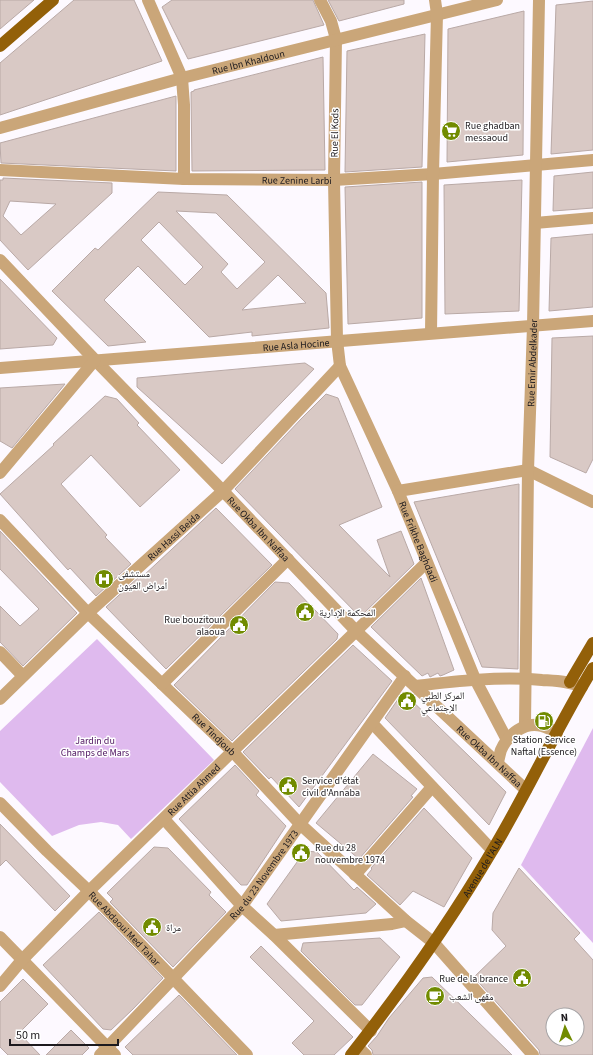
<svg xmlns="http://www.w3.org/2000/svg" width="593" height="1055" font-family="'Source Sans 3','Noto Naskh Arabic',sans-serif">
<rect width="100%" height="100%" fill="#fdf9ff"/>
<g fill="#dfbaee">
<polygon points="97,639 214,760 131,839 118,825 101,822 79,825 52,836 0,782 0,731"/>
<polygon points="593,728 593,943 521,865"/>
</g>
<g fill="#d9c9c5" stroke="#b9a9a6" fill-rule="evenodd">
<polygon points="0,0 34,0 0,29"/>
<polygon points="74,0 134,0 162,61 0,115 0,63"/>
<polygon points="172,0 313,0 324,25 188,59 162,7"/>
<polygon points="328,0 404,0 404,4 339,21"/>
<polygon points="593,1 593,150 551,154 556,5"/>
<polygon points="524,11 523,155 447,162 448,29"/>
<polygon points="425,34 422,167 345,172 347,51"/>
<polygon points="323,57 325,170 192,171 191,92 194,91 194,90"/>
<polygon points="176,96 176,171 1,163 0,143"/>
<polygon points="593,172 593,208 553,211 554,176"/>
<path d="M3,178l109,5v10l-84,77 -28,-30v-60h3zM10,201l46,3 -35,31 -18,-19z"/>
<polygon points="522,180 519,311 445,314 444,185"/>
<polygon points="422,182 422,318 348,324 345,187"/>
<path d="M158,192l69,3 99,98 3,35 -77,8v-4l-43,5 -71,-71 -34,34 42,42 -38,4 -56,-55 43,-43 3,2zM176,211l40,2 49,49 -28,27 -16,-17 7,-8zM159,222l44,45 -18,18 -44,-45zM278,275l28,28 -64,7z"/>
<polygon points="593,234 593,307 549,311 551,238"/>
<polygon points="0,279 57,338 53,345 0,349"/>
<polygon points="593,336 593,459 586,473 550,457 552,338"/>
<polygon points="305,363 314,369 222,464 137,387 137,378"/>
<polygon points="65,384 12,448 0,441 0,388"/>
<polygon points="326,394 338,398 382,507 339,525 390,577 377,540 401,531 414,564 360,617 235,489 301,419"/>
<polygon points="105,396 117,399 139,423 137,425 180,470 140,507 91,455 61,484 107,535 105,537 131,564 96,596 70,568 68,570 0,494 54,445 53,444"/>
<polygon points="519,484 518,669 482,667 414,502"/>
<polygon points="216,508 272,565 166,669 106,607 141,575 142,577"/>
<polygon points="0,531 77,613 23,666 0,642 0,606 20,626 39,609 0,569"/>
<polygon points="421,578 454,670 443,675 440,676 438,673 430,677 428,673 422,676 371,627"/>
<polygon points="275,582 289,583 338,634 337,639 232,741 174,685"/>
<polygon points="353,645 392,681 299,807 271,777 269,779 243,752"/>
<polygon points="403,692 506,792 489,825 385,718"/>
<polygon points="373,754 417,789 411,796 413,797 359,859 316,823"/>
<polygon points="235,765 259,791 256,795 286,826 247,885 241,885 179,819"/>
<polygon points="424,808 472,858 444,907 413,891 400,905 367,875 372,869 371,868"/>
<polygon points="0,824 70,896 55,911 6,860 0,866"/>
<polygon points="154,847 168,848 211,892 209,895 226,912 173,967 110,902 113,899 107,893"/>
<polygon points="305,851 317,852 354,890 357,887 376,904 366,913 281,921 267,904"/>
<path d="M519,868l61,65 -6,6 19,21v95h-53l-1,-5 -65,-73 32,-31 -14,-16 1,-17zM553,1015h24v24h-24z"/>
<polygon points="99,912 163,978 132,1010 111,1030 103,1029 43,965"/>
<polygon points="380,938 400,957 362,1005 355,1005 301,951 303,943"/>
<polygon points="261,946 353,1037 334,1055 304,1055 292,1043 314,1021 250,957"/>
<polygon points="432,977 512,1055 373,1055 372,1050 368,1046 377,1036 389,1018 423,978"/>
<polygon points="23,979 48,1004 19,1033 40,1055 8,1055 0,1047 0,1002"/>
<polygon points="179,995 237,1055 133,1055 125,1047"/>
<polygon points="71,1030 89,1048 82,1055 46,1055"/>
</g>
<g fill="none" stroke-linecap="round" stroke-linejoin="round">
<g stroke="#caa679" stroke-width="12">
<polyline points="148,0 182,78 184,105 184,179"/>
<path id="s1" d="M320,0l11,21 5,18 -2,141 3,160 3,26 58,125 77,188 32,61"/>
<path id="s2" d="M0,128l182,-50 315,-78"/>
<path id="s3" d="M0,170l184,9 150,1 99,-6 160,-14"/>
<polyline points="535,223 593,218"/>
<path id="s4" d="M0,260l95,100 128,131 134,141 169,158"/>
<polyline points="431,333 433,174 437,14 435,0"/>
<path id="s5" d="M0,368l593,-47"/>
<polyline points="0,473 95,360"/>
<polyline points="398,491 528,470 593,502"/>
<path id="s6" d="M0,520l88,93 145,139 67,72 106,97 28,22 99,112"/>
<polyline points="0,652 23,676"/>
<polyline points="162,684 288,559"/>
<path d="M415,686c42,-5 84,-10 127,-6 15,1 26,1 40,7"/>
<path id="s7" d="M0,699l88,-86 135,-122 117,-125"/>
<polyline points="372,723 492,850"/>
<path id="s8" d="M525,726l3,-256 5,-144 6,-326"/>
<path d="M498,762c1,-4 2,-9 3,-12 7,-16 24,-29 41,-24 5,1 10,4 15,7"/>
<path id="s9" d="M0,803l47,48 42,40 158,164"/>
<polyline points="164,819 242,906 274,935 371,1031"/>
<polyline points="355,875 432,787"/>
<polyline points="274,935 392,924 406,921"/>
<polyline points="0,937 115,1055"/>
<path id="s10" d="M0,986l22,-26 67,-69 337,-328"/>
<polyline points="358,1047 366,1055"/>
<path id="s11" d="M100,1055l142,-149 163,-230"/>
</g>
<g stroke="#936009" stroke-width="12">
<polyline points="0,46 53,0"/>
<polyline points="570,682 593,643"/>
<path id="s12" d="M351,1055c51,-65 99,-133 141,-204 36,-60 65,-124 101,-183"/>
</g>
</g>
<defs>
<g id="supermarket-disc" transform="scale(1)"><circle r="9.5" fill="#718b00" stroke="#fff"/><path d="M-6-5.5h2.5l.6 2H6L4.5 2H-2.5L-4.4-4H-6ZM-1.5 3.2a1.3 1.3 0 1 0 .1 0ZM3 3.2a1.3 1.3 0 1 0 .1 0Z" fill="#fff"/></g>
<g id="hospital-disc" transform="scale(1)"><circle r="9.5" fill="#718b00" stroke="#fff"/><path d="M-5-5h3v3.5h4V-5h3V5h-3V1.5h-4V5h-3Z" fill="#fff"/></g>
<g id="civic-disc" transform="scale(1)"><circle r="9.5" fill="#718b00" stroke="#fff"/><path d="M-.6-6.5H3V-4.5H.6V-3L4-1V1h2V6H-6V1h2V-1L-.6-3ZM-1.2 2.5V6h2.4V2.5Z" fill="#fff"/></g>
<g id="fuel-disc" transform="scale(1)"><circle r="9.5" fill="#718b00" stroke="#fff"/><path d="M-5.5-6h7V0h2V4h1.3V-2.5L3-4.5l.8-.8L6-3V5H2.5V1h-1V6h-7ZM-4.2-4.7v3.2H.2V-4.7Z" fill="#fff"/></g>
<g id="cafe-disc" transform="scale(1)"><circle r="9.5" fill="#718b00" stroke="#fff"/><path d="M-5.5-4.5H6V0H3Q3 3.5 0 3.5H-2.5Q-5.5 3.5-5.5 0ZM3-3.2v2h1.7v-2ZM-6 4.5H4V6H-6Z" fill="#fff"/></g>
</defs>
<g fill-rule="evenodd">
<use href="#supermarket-disc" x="451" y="131"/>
<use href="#hospital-disc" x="104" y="579"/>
<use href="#civic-disc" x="305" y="612"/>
<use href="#civic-disc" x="239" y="625"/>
<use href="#civic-disc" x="407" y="701"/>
<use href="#fuel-disc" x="544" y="721"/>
<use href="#civic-disc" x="288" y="786"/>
<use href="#civic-disc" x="301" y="853"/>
<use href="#civic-disc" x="152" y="927"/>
<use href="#civic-disc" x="522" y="978"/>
<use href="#cafe-disc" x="435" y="996"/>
</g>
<g text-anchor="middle" stroke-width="3" stroke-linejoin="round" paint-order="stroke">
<g font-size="10" fill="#1d1a1e" stroke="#fff">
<text dy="4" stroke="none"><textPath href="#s2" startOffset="257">Rue Ibn Khaldoun</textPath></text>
<text transform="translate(334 133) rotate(-89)" y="4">Rue El Kods</text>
<text dy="4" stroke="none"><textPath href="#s3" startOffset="297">Rue Zenine Larbi</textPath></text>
<text dy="4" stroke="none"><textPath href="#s5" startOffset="297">Rue Asla Hocine</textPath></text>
<text dy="4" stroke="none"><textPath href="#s8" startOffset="363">Rue Emir Abdelkader</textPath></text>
<text dy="4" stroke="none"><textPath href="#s4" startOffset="373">Rue Okba Ibn Naffaa</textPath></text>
<text dy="4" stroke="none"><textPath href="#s7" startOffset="238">Rue Hassi Beida</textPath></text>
<text dy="4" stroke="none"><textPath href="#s1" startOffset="562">Rue Frikhe Baghdadi</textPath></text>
<text dy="4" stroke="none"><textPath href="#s6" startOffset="303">Rue Tindjoub</textPath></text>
<text dy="4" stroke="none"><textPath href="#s4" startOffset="697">Rue Okba Ibn Naffaa</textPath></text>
<text dy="4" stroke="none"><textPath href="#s10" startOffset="276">Rue Attia Ahmed</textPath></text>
<text dy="4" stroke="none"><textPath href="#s12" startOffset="229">Avenue de l'ALN</textPath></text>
<text dy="4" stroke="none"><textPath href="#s11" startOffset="244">Rue du 23 Novembre 1973</textPath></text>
<text dy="4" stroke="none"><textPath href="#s9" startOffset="177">Rue Abdaoui Med Tahar</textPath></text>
</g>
<g font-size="10" fill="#1d1a1e" stroke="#fff" text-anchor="start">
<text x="465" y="129">Rue ghadban<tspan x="465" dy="12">messaoud</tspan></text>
<text x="118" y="577">مستشفى<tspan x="118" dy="12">أمراض العيون</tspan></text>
<text x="319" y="616">المحكمة الإدارية</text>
<text x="225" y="623" text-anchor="end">Rue bouzitoun<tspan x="225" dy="12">alaoua</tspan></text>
<text x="421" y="699">المركز الطبي<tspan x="421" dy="12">الإجتماعي</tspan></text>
<text x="544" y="743" text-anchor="middle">Station Service<tspan x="544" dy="12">Naftal (Essence)</tspan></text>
<text x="302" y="784">Service d'état<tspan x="302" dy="12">civil d'Annaba</tspan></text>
<text x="315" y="851">Rue du 28<tspan x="315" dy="12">nouvembre 1974</tspan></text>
<text x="166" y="931">مراة</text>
<text x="508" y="982" text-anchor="end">Rue de la brance</text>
<text x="449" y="1000">مقهى الشعب</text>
</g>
<g font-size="10" fill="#4e1460" stroke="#fff">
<text x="95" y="744">Jardin du<tspan x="95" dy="12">Champs de Mars</tspan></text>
</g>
</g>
<g transform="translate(565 1027) rotate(356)"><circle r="19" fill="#ffffff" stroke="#a5a3a5"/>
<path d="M0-3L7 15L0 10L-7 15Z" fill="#718b00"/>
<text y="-6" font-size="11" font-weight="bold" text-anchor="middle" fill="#1d1a1e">N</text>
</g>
<path d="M10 1039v6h108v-6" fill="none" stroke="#1d1a1e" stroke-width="2"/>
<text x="16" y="1039" font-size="12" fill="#1d1a1e" stroke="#ffffff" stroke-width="3" paint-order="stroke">50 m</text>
</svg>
